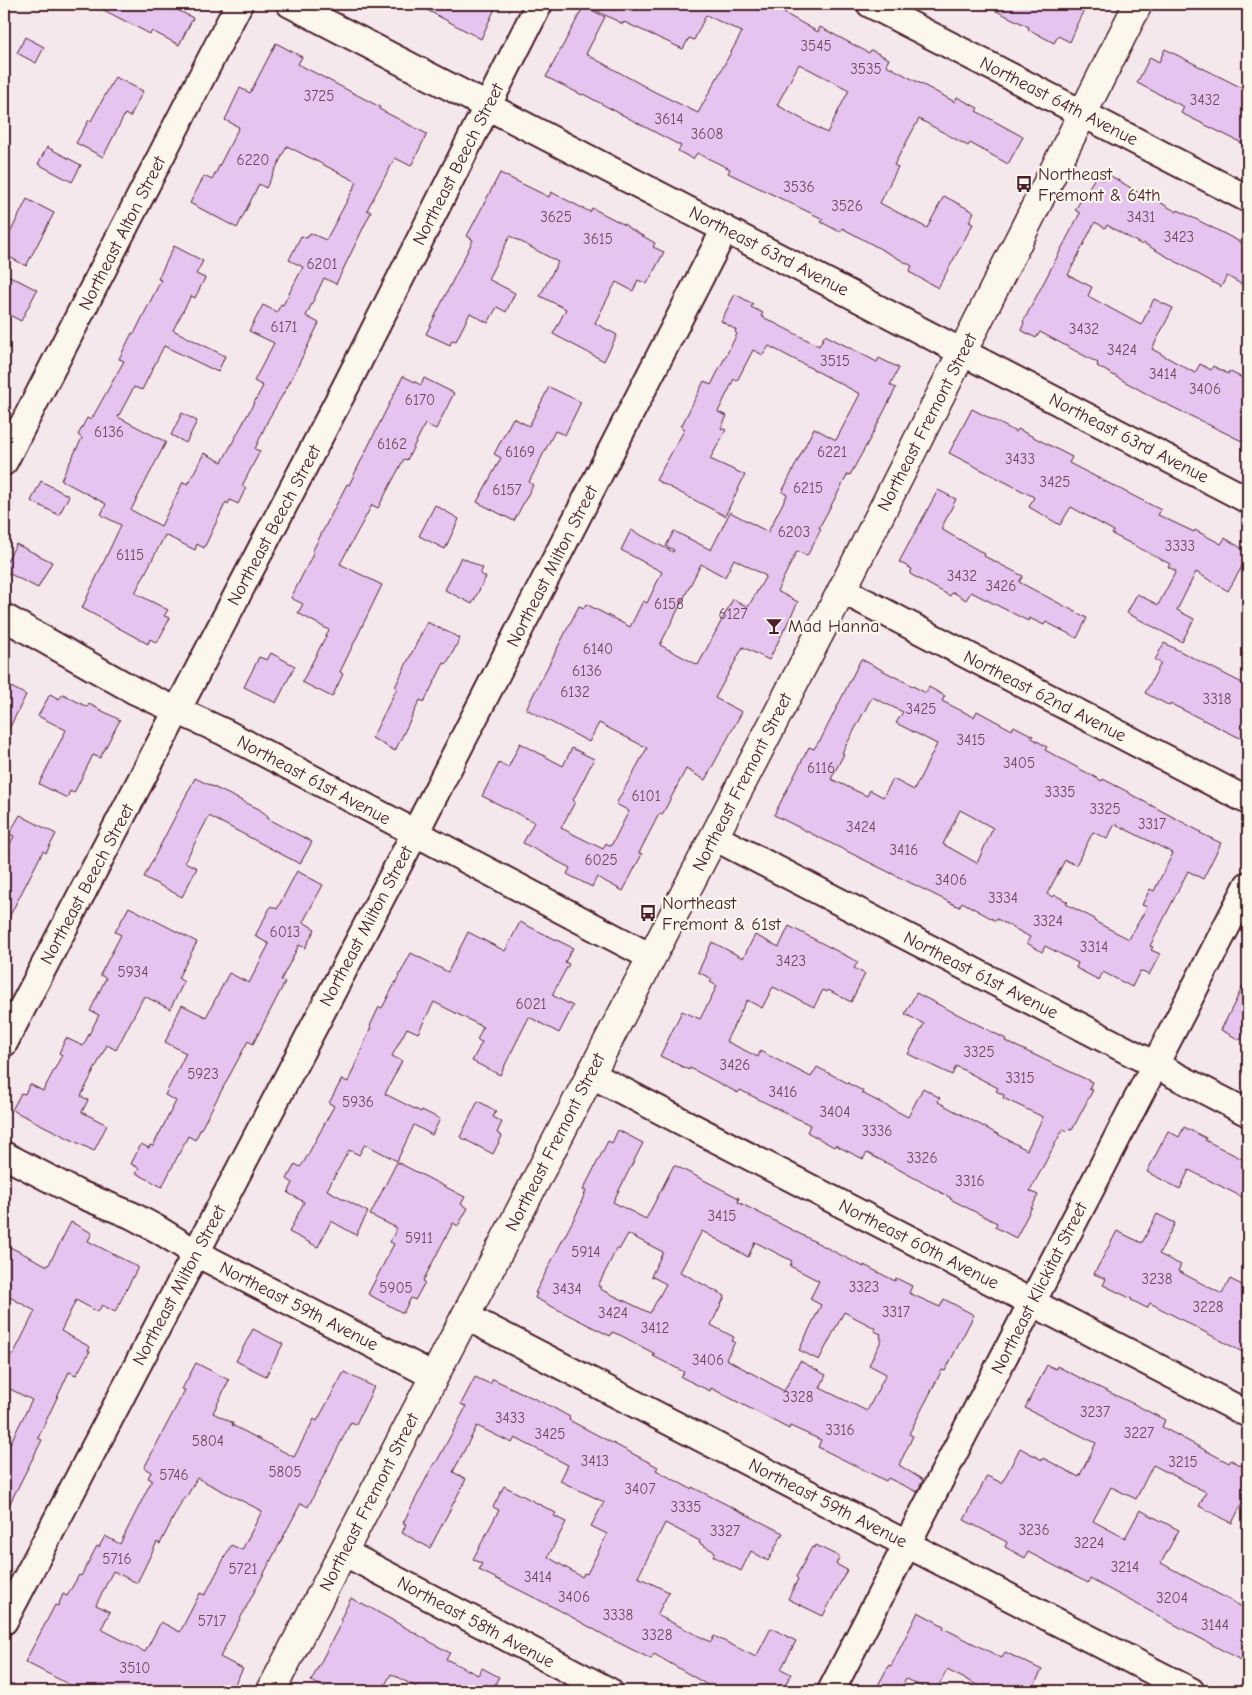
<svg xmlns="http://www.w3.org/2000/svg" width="1252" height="1695" font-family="'Comic Neue',sans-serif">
<rect width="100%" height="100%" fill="#f5e8ed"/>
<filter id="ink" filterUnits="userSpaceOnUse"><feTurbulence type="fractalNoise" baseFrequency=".02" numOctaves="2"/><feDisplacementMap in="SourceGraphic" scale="10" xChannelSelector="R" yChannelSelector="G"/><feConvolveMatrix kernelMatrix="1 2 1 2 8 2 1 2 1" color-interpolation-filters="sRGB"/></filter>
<g filter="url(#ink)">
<g fill="#e6c4f0" stroke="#4a1f2b" fill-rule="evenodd">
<polygon points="92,4 166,4 193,18 179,45 152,31 150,34"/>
<polygon points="416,4 497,4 481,39"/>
<path d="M583,4h207l-6,9 34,19 2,-5 49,26 2,-3 18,9 -3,6 69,37 2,-5 21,11 -2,3 47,26 -15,27 -38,-21 -2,3 -49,-27 -25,46 4,2 -18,36 47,25 17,-32 30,16 -5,10 4,2 -35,64 -29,-16 3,-6 -70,-38 -2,4 -19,-10 2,-3 -95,-46 2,-4 -33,-16 -4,6 -15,-8 3,-5 -98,-52 -1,1 -36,-18 38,-71 21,11 -19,37 67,37 45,22 44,-81 -36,-17 -12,25 -5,-2 -6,11 -59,-27 -1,2zM799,64l50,26 -22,43 -50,-28z"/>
<polygon points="982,4 1087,4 1076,26 1077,26 1070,42 1058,36 1054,43 1028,29 1029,27"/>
<polygon points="25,37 44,47 36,63 17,53"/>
<polygon points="276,43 302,57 298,64 380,107 379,109 427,134 411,166 395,158 367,210 371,212 336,284 324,278 306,316 319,323 290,382 268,420 255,449 260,451 242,486 246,488 238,504 230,500 228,504 226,502 204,548 197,544 195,550 165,535 135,593 168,610 164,616 170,618 157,643 150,639 148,644 82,608 121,525 101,515 106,504 61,480 82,438 78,435 87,418 91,420 124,361 119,359 132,333 134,334 161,280 158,279 174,246 203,261 196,274 205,278 195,298 191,296 173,330 225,356 218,372 164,346 142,390 134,387 118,417 166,442 131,510 161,526 183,482 188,484 204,453 222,462 263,386 254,381 274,343 249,331 263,305 277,312 281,304 283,305 303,267 289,260 301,236 307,238 310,233 326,240 357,182 287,146 266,188 259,184 237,228 190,203 204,176 212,180 239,127 225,120 240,88 250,93"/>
<polygon points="1165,49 1248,91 1248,146 1181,113 1184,107 1137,83 1150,57 1159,62"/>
<polygon points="115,77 143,91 130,117 125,114 103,157 76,143 89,120 91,121"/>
<polygon points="47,147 81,165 72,182 38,164"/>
<polygon points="500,173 549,197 551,192 590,212 592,208 627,226 627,227 655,243 653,247 664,252 647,284 638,280 633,291 616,282 595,323 617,335 604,361 553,334 566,309 540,296 558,262 510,236 488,279 515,293 506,312 497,307 488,323 470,313 456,341 452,340 450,345 426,334 473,240 467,236"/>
<polygon points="1106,173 1146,197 1147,195 1177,212 1178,210 1248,246 1248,288 1227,276 1221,287 1143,243 1142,245 1107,225 1105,228 1095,222 1068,275 1092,287 1088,296 1141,325 1154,299 1173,308 1152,349 1195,373 1200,364 1211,370 1213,366 1228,374 1229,371 1248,381 1248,444 1156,399 1097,366 1098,363 1040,332 1036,338 1021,330 1024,323 1023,322 1080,213 1075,210 1096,176 1103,180"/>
<polygon points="27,199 54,213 26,266 4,254 4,245"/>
<polygon points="4,273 37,290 21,321 4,312"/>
<path d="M735,294l18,10 -2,3 12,6 -2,3 58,30 6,-11 52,27 2,-4 20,10 -9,17 6,3 -25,49 -21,38 -2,-1 -29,54 2,1 -14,27 -10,-5 -20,40 21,11 -29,58 -26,-13 -28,51 27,14 -37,68 -19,-11 -24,46 -3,-1 -20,39 3,1 -19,37 -26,-14 -5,10 -25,-13 3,-6 -47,-25 11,-21 -52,-26 17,-33 9,5 12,-25 43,23 9,-18 22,11 -21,41 2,2 -14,26 42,21 3,-6 5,3 18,-35 -13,-7 31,-56 -48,-25 -10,19 -63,-33 53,-103 5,2 2,-4 44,23 13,-26 4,2 15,-31 -41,-22 10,-20 42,22 1,-2 -8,-4 8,-15 37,19 19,-38 38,20 19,-37 -5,-3 32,-64 22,12 24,-46 -91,-48 -6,9 -10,-5 -16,31 -3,-2 -16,33 9,4 -6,12 5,2 -16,29 35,16 -20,41 -69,-36 29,-51 -4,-2 23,-46 7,4 26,-51 -2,-2 1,-2 -15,-9zM734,559l32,17 -18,31 -15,-8 -35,66 -38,-20 41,-81 24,13z"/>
<polygon points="403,376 421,385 424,378 454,393 436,429 425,424 407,460 404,459 378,508 372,505 340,564 382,585 340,672 343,674 332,697 302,682 329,630 298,613 303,604 291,598 313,554 313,550 347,484 349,485"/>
<polygon points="549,387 581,402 565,435 555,431 529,482 533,485 514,521 477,502 501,458 494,454 513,418 529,426"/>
<polygon points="972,409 1016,432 1018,429 1072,457 1069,463 1161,510 1158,515 1194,532 1195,530 1221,544 1225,538 1246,551 1244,556 1247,558 1228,591 1196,572 1177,610 1194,619 1182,642 1127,613 1137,594 1158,605 1176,571 1168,567 1170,564 1112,534 1114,531 1071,507 1060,525 1029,507 1034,497 949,453"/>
<polygon points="182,413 197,421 186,443 171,435"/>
<polygon points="41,481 69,496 59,515 31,501"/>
<polygon points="938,490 956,499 941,529 985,554 984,556 1023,576 1019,582 1087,618 1077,638 1046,622 1044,625 1029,618 1028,621 971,592 966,600 953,592 950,596 910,574 912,569 899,562"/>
<polygon points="435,505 459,519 445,549 419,536"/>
<polygon points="16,544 52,562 38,588 4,571 4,567"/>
<polygon points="461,557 483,568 480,574 486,577 472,604 445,590"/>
<polygon points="427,622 460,638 451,656 446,664 444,663 424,702 420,700 395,751 372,738 397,688 395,687"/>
<polygon points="1164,643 1248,686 1248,742 1171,704 1170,706 1145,693 1161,663 1155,660"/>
<polygon points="271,653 295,666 276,703 244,687 259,657 267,660"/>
<path d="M861,659l65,34 3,-6 16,9 -3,5 32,16 3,-6 35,19 2,-4 19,10 -1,2 15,9 -2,3 57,31 1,-2 27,14v1l71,38 -1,1 21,10 -18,36 -15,-8 -38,75 3,1 -2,3 9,4 -11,21 -9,-4 -8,16 -29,-15 -4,8 -23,-12 2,-5 -33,-17 -3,6 -15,-9 3,-6 -33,-18 -1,2 -34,-19 -3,5 -185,-92 35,-68 5,2 5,-8h1zM872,697l31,15 -7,11 41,21 -23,46 -21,-11 -10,18 -13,-7 -3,6 -36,-17 13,-25 -2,-1zM960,810l33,18 -16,35 -34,-19zM1115,824l58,29 -19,38 -4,-2 -8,16 5,2 -18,32 -35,-18 1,-2 -29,-15 2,-2 -13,-7 -2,2 -6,-3 18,-34 11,5 17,-33 14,7z"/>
<polygon points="4,683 26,695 4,739"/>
<polygon points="50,694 59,699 63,694 87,707 89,704 120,720 100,758 93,755 74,793 70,791 67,798 39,784 66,730 38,716"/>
<polygon points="195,778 259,809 268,816 267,818 312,842 300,864 209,816 185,862 197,868 182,897 144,877"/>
<polygon points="20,815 56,834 46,853 43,851 4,927 4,856 14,836 9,834"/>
<polygon points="297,871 323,885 303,922 315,929 305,948 299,945 281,980 285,982 253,1044 248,1041 195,1140 188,1136 162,1187 136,1173 139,1168 131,1164 141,1144 149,1148 150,1145 153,1146 176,1101 165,1095 186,1053 165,1042 174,1024 173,1023 182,1005 206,1017 229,973 249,983 269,944 255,936 271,906 277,909"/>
<polygon points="129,907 197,942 178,978 184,982 170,1009 144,996 116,1050 107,1045 81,1096 88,1100 82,1112 107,1125 94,1151 12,1110 21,1093 25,1094 30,1084 43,1091 62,1055 59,1053 66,1038 83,1046 99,1015 90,1011 106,978 100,975 121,935 115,932"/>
<polygon points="520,922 573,948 565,962 569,964 552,995 573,1006 559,1033 529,1017 500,1075 472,1061 482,1042 477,1040 483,1027 434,1002 418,1033 407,1028 392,1056 402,1061 385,1094 421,1112 422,1110 440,1119 432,1135 414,1125 397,1161 365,1144 359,1155 349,1150 327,1190 368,1212 356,1235 331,1221 318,1247 289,1232 304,1202 288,1193 293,1183 287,1179 295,1164 300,1167 304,1162 334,1106 329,1103 342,1079 348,1082 371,1027 370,1026 379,1007 382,1008 411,953 448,972 468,932 505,951"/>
<polygon points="789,926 858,962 854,968 865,974 851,1002 828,990 827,992 823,990 814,1007 773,987 762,1008 747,1000 726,1041 758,1057 760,1051 811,1077 817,1067 863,1091 862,1093 908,1117 923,1088 940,1098 938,1102 1027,1150 1043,1117 1003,1098 1004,1095 996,1091 998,1088 956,1066 952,1075 908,1054 924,1024 905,1014 916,993 1006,1039 1005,1041 1092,1082 1089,1089 1093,1090 1072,1130 1069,1129 1067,1131 1063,1129 1030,1191 1038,1195 1016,1238 995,1227 997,1223 950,1199 951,1198 898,1169 867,1153 863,1159 835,1145 834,1147 807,1132 810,1125 740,1090 738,1093 690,1068 689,1070 660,1056 682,1011 700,1019 717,986 710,982 712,979 698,972 712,942 743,958 755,935 779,947"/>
<polygon points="1248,976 1248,1024 1240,1040 1221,1030"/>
<polygon points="478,1101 496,1111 493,1117 502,1122 497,1133 502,1136 493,1154 460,1137"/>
<polygon points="1184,1127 1206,1138 1205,1140 1248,1162 1248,1200 1189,1170 1180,1189 1147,1172 1168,1131 1179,1137"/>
<path d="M618,1130l25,13 -30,59 33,17 28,-54 65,33 -1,4 126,65v-2l31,16 1,-3 16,8 -3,7 31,14 4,-8 30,16 -29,56 -3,-1 -33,64 4,2 -14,29 24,15 -6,12 -29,-14 -2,3 -68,-34 3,-7 -31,-14 -1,3 -78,-41 -1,3 -29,-14 3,-5 -31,-16 2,-2 -33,-18 -10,-4 -2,4 -75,-38 2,-5h-2l46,-88h-1l6,-14 -3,-1 25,-49 4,2zM702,1231l46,26 7,-15 37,19 -2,5 29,15 -9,18 11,6 -22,45 20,10 25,-48 31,16 -1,3 7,3 -1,4 2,1 -13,26 17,9 -19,37 -47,-23 6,-13 -26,-14 -16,30 -58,-32 9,-17 -3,-1 2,-4 -23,-12 14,-29 -45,-24zM628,1234l35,18 -12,24 15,8 -16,29 -50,-24 1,-2 -3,-1 19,-38 2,2z"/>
<polygon points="397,1162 465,1197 461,1204 468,1208 458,1226 453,1223 423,1281 425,1282 415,1300 411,1298 403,1313 368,1294 394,1244 390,1242 397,1228 370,1215"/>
<polygon points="1157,1214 1175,1223 1159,1254 1181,1265 1178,1271 1222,1294 1230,1279 1248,1288 1248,1355 1150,1303 1147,1308 1131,1300 1132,1299 1103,1285 1106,1279 1094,1274 1117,1231 1142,1243"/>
<polygon points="71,1222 92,1233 88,1241 138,1267 115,1312 102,1305 98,1312 76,1300 61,1331 90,1347 88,1351 90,1351 77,1374 76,1375 69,1372 38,1438 42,1440 4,1515 4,1455 32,1400 4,1386 4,1350 13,1355 35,1311 4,1294 4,1259 10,1247 48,1266"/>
<polygon points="253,1329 283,1344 266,1376 236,1361"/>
<path d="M196,1363l33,17 -16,33 20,10 -1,2 62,32 20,-38 3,2 27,-49 30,15 -18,37 -5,-2 -43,85 -7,-4 -81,154 23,12 -12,22h-149l-57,-29 30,-57 3,1 5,-12 4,2 12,-21 2,1 16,-30 2,1 6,-11 15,8 32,-64 -4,-2 3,-6 -7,-4 41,-78 -3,-1zM197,1478l65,33 -20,39 -11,-5 -26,50 -5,-2 -20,39 -19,-10 -16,30 -44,-23 9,-17 -14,-7 17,-34 24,12 20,-41 3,2 24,-47 2,1z"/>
<polygon points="1047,1365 1056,1369 1057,1366 1092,1384 1134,1404 1165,1420 1162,1427 1229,1463 1231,1460 1248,1469 1248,1492 1232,1523 1199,1506 1206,1492 1153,1465 1136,1499 1111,1487 1093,1521 1125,1538 1140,1510 1179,1530 1161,1563 1248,1610 1248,1664 1090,1579 1088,1583 1028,1552 1025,1558 1005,1547 1007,1542 964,1520 987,1476 1002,1483 1020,1448 1042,1460 1043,1458 1079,1477 1096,1443 1025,1408"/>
<polygon points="475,1377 490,1384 493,1379 552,1407 570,1417 569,1420 658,1467 656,1470 691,1489 692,1487 783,1533 768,1561 751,1551 741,1571 713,1556 715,1552 699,1543 700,1541 665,1523 638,1577 669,1592 657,1615 711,1642 714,1636 756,1657 771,1628 796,1641 781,1669 791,1674 782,1691 718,1691 654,1654 651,1659 613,1640 559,1610 479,1570 482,1564 473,1559 499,1510 493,1507 504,1486 556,1513 554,1516 566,1522 548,1557 582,1577 584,1573 587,1574 607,1534 591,1526 604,1502 560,1481 568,1465 515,1438 512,1443 477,1426 453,1472 466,1479 430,1548 402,1533 406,1524 403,1523 434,1463 436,1463 466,1407 461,1404"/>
<polygon points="816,1545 840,1557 836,1564 847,1570 823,1616 788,1599 798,1579 796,1577 812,1547 814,1548"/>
<polygon points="351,1598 361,1604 362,1603 450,1653 446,1659 478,1675 482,1668 499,1677 495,1684 510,1691 424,1691 391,1674 382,1691 332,1691 311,1681 342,1621 340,1620"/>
<polygon points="918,1612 944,1626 943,1628 1002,1658 1005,1652 1042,1670 1031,1691 989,1691 947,1670 936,1691 931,1691 906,1679 900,1691 875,1691 889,1665 891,1666"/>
</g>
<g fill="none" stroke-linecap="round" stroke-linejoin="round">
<g stroke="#4a1f2b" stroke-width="30">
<g id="street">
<polyline points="290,4 1248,500"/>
<polyline points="870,4 1248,199"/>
<polyline points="4,462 239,4"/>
<polyline points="842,590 1248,801"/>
<polyline points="4,617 135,691 224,732 651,957"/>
<polyline points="714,837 1248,1113"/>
<polyline points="4,1043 347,384 539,4"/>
<polyline points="590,1074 1248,1414"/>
<polyline points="4,1155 77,1193 131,1215 159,1230 196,1253 434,1376"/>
<polyline points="465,1316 1191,1691"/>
<polyline points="343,1552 609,1691"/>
<polyline points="4,1621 415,833 725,229"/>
<polyline points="831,1691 1248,885"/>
</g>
</g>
<g stroke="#4a1f2b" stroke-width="31">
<polyline id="secondary" points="271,1691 842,590 1138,4"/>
</g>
<use href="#street" stroke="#fbf7ec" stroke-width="26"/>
<use href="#secondary" stroke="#fbf7ec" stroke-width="28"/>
</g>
</g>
<defs>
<g id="bus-bare" transform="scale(1.35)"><path d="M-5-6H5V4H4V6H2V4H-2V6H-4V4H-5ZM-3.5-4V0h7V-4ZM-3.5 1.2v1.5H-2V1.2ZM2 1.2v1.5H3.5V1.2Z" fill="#4a1f2b" stroke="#fbf7ec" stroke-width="2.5" paint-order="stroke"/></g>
<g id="bar-bare" transform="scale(1.35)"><path d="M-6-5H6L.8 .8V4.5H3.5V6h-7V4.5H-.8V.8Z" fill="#4a1f2b" stroke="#fbf7ec" stroke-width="2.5" paint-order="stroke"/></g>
</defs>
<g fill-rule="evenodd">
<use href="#bus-bare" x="1024" y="184"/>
<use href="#bar-bare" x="774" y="626"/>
<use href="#bus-bare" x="648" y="913"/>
</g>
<g text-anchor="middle" stroke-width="4.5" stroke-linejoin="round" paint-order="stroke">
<g font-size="15" fill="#71485c">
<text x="816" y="51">3545</text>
<text x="866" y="74">3535</text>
<text x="319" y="101">3725</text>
<text x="1205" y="105">3432</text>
<text x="669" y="124">3614</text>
<text x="707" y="139">3608</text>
<text x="253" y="165">6220</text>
<text x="799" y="192">3536</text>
<text x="847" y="211">3526</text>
<text x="556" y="222">3625</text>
<text x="1141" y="222">3431</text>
<text x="1179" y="242">3423</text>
<text x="598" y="244">3615</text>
<text x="322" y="269">6201</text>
<text x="284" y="332">6171</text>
<text x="1084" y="334">3432</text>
<text x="1122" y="355">3424</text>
<text x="835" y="366">3515</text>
<text x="1163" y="379">3414</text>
<text x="1205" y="394">3406</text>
<text x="420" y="405">6170</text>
<text x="109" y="437">6136</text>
<text x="392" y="449">6162</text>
<text x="520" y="457">6169</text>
<text x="832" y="457">6221</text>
<text x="1020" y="464">3433</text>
<text x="1055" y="487">3425</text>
<text x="808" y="493">6215</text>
<text x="507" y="495">6157</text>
<text x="794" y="537">6203</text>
<text x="1180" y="551">3333</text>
<text x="130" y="560">6115</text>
<text x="962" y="581">3432</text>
<text x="1001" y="591">3426</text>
<text x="669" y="609">6158</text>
<text x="733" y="619">6127</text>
<text x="598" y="654">6140</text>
<text x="587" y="676">6136</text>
<text x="575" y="697">6132</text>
<text x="1217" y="704">3318</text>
<text x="921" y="714">3425</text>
<text x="971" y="745">3415</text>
<text x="1019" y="768">3405</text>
<text x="821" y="773">6116</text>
<text x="1060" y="797">3335</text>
<text x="646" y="801">6101</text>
<text x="1105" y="814">3325</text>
<text x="1152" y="829">3317</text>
<text x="861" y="832">3424</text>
<text x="904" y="855">3416</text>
<text x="601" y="865">6025</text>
<text x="951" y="885">3406</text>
<text x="1003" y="903">3334</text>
<text x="1048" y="926">3324</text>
<text x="285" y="937">6013</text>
<text x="1094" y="952">3314</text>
<text x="791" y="966">3423</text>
<text x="133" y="977">5934</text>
<text x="531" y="1009">6021</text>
<text x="979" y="1057">3325</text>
<text x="735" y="1070">3426</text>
<text x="203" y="1079">5923</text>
<text x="1020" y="1083">3315</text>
<text x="783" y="1097">3416</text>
<text x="358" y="1107">5936</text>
<text x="835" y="1117">3404</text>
<text x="877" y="1136">3336</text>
<text x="922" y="1163">3326</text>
<text x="970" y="1186">3316</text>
<text x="722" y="1221">3415</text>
<text x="419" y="1243">5911</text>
<text x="586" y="1257">5914</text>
<text x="1157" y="1284">3238</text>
<text x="864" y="1292">3323</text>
<text x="396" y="1293">5905</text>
<text x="567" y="1294">3434</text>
<text x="1208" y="1312">3228</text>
<text x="896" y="1317">3317</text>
<text x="613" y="1318">3424</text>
<text x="655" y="1333">3412</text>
<text x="708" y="1365">3406</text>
<text x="798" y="1402">3328</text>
<text x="1095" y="1417">3237</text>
<text x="510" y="1423">3433</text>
<text x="840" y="1435">3316</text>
<text x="1139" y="1438">3227</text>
<text x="550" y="1439">3425</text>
<text x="208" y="1446">5804</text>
<text x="595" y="1466">3413</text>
<text x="1183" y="1467">3215</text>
<text x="285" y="1477">5805</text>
<text x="174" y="1480">5746</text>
<text x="640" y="1494">3407</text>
<text x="686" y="1512">3335</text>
<text x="1034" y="1535">3236</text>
<text x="725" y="1536">3327</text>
<text x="1089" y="1548">3224</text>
<text x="117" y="1564">5716</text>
<text x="1125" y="1572">3214</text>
<text x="243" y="1574">5721</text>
<text x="538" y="1582">3414</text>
<text x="574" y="1602">3406</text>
<text x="1172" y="1603">3204</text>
<text x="618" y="1620">3338</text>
<text x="212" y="1626">5717</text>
<text x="1215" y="1630">3144</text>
<text x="657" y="1640">3328</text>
<text x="135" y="1673">3510</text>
</g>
<g font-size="18" fill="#4a1f2b" stroke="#fbf7ec">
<text transform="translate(1059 101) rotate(27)" y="6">Northeast 64th Avenue</text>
<text transform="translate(458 164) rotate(-63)" y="6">Northeast Beech Street</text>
<text transform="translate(122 233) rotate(-63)" y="6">Northeast Alton Street</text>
<text transform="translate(769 251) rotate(27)" y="6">Northeast 63rd Avenue</text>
<text transform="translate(927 422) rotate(-63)" y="6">Northeast Fremont Street</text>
<text transform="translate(1129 438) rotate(27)" y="6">Northeast 63rd Avenue</text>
<text transform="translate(274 525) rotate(-62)" y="6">Northeast Beech Street</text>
<text transform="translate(552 566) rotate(-63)" y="6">Northeast Milton Street</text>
<text transform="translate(1045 696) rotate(27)" y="6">Northeast 62nd Avenue</text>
<text transform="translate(314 780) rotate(28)" y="6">Northeast 61st Avenue</text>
<text transform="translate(742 782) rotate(-63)" y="6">Northeast Fremont Street</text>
<text transform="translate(87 884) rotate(-62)" y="6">Northeast Beech Street</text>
<text transform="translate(366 926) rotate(-62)" y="6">Northeast Milton Street</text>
<text transform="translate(981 975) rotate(27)" y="6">Northeast 61st Avenue</text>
<text transform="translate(555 1142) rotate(-63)" y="6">Northeast Fremont Street</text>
<text transform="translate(919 1244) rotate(27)" y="6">Northeast 60th Avenue</text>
<text transform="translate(179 1285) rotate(-62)" y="6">Northeast Milton Street</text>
<text transform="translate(1039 1288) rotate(-63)" y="6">Northeast Klickitat Street</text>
<text transform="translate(299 1306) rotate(27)" y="6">Northeast 59th Avenue</text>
<text transform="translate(369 1502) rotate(-63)" y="6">Northeast Fremont Street</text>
<text transform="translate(828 1503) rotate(27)" y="6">Northeast 59th Avenue</text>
<text transform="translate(476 1622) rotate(28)" y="6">Northeast 58th Avenue</text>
</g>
<g font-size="18" fill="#4a1f2b" stroke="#fbf7ec" text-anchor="start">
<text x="1038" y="180">Northeast<tspan x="1038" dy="21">Fremont &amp; 64th</tspan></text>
<text x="788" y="632">Mad Hanna</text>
<text x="662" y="909">Northeast<tspan x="662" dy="21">Fremont &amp; 61st</tspan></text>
</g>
</g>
<rect width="1252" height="1695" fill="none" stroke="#fbf7ec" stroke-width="20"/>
<rect x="10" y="10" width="1232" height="1675" fill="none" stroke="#4a1f2b" stroke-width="2" filter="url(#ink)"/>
</svg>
